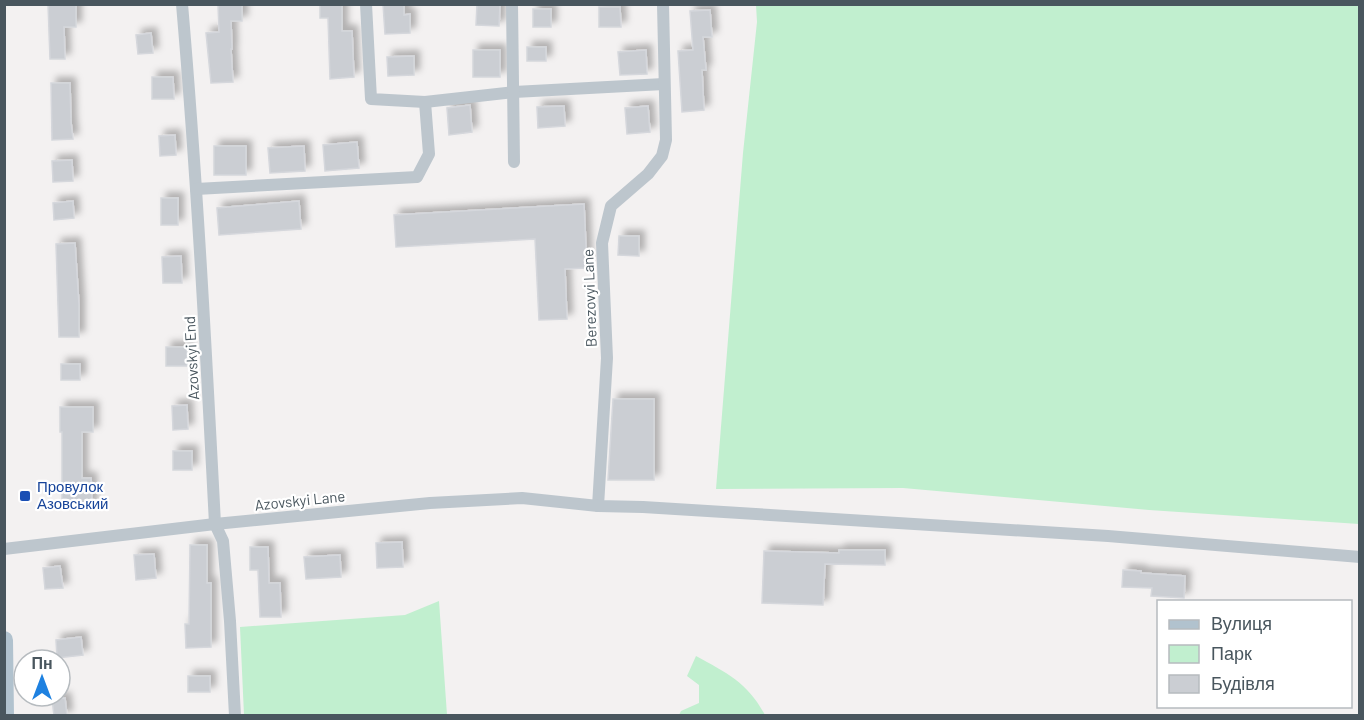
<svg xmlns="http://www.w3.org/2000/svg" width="1364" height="720" font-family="Barlow,sans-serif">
<defs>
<filter id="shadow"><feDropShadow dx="5.5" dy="-5.5" stdDeviation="3" flood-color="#0004"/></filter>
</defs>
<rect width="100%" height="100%" fill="#f3f1f1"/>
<g fill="#c1efcf">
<polygon points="756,5 1359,5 1359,524 1149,510 903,488 716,489 743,153 757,22"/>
<polygon points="439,601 447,715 244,715 240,627 405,615"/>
<path d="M696,656c31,17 52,27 69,59h-86l2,-4 18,-8v-18l-12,-9z"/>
</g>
<g fill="#cbced3" stroke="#d5d7dc" stroke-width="1.5" filter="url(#shadow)">
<polygon points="48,4 76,4 76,27 64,27 65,59 50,59"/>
<polygon points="218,4 242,4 242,21 231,21 232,49 231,49 233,82 211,83 206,33 219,32"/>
<polygon points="320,4 342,4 342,31 352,31 354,77 330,79 328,18 320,18"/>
<polygon points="383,4 404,4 404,15 410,14 410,33 385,34"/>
<polygon points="477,4 500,5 499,26 476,25"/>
<polygon points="599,7 620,7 621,27 599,27"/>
<rect x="533" y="9" width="18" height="18"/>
<polygon points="710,10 712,37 703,37 706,70 702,70 704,110 682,112 678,51 693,50 690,11"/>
<polygon points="151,33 153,53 138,54 136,35"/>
<rect x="527" y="47" width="19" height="14"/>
<rect x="473" y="50" width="27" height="27"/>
<polygon points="646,50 647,74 620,75 618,52"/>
<polygon points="414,56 414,75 388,76 387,57"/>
<polygon points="152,77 173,77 174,99 152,99"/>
<polygon points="51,83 70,83 71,122 73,139 52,140"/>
<polygon points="470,105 472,132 449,135 447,108"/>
<polygon points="564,106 565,126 538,128 537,107"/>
<polygon points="648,106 650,132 627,134 625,108"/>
<polygon points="175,135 176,155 160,156 159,136"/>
<polygon points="357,142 359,168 325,171 323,145"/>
<rect x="214" y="146" width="32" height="29"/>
<polygon points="304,146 305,171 270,173 268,148"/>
<polygon points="72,160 73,181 53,182 52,161"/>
<rect x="161" y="198" width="17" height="27"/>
<polygon points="73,201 74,218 54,220 53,203"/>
<polygon points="299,201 301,229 219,235 217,208"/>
<polygon points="584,204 587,268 565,269 567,319 539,320 535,239 396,247 394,215"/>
<polygon points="619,236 639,236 639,256 618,255"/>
<polygon points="75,243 79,305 79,337 59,337 56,244"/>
<polygon points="181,256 182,283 163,283 162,257"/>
<rect x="166" y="347" width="21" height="19"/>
<rect x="61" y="364" width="19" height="16"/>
<polygon points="613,399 654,399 654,480 608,480"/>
<polygon points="187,405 188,429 173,430 172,406"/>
<polygon points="60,407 93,407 93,432 82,432 82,478 91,478 92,507 62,508 62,432 60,432"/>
<rect x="173" y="451" width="19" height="19"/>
<polygon points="402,542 403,567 377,568 376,543"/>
<polygon points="190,545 207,545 207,583 211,583 211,647 186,648 185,624 189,624"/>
<polygon points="250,547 268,547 269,583 280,583 281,617 260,617 258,570 250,570"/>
<polygon points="839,550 885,550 885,565 825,564 823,605 762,603 764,551 839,553"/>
<polygon points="154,554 156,578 136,580 134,555"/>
<polygon points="340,555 341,577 306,579 304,557"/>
<polygon points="60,566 63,588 45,589 43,568"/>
<polygon points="1123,570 1141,571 1141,573 1185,576 1184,598 1151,596 1152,588 1122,587"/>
<polygon points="81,637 83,655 57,658 56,640"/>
<rect x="188" y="676" width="22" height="16"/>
<polygon points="65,698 67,716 54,716 52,699"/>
</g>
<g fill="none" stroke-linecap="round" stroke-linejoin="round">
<g stroke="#bdc6cd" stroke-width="12">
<path d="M182,4c15,174 24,347 33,520l8,17 7,80 5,95"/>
<polyline points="366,4 371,99 425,102 514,92 664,84"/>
<polyline points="512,4 514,162"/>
<polyline points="196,189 417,177 429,154 425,102"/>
<polyline points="598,506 607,358 602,243 611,206 648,174 662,156 666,140 663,4"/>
<polyline points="4,549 215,524 430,503 522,498 598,506 643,507 1108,536 1360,557"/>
</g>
<polyline stroke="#b1c2ce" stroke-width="18" points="4,640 5,716"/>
</g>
<rect fill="#1a4fb4" stroke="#fff" stroke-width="2" x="19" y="490" width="12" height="12" rx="3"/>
<g text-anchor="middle" stroke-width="4.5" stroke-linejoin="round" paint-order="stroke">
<g font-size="15" fill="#49565e" stroke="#fff">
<text transform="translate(590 298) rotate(-92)" y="5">Berezovyi Lane</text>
<text transform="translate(192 358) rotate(-93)" y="5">Azovskyi End</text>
<text transform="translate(300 501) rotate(-6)" y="5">Azovskyi Lane</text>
</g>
<g font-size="15" fill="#164399" stroke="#fff" text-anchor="start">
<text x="37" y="492">Провулок<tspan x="37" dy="17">Азовський</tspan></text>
</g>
</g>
<rect width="1364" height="720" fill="none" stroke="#49565e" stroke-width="12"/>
<rect x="1157" y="600" width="195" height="108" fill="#ffffff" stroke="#b6bbbf" stroke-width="1.5"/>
<rect x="1169" y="620" width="30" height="9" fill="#b1c2ce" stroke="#b6bbbf" stroke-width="1.5"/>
<text x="1211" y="630" font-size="18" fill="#49565e">Вулиця</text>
<rect x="1169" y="645" width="30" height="18" fill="#c1efcf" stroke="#b6bbbf" stroke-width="1.5"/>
<text x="1211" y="660" font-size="18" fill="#49565e">Парк</text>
<rect x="1169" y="675" width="30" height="18" fill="#cbced3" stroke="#b6bbbf" stroke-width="1.5"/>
<text x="1211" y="690" font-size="18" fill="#49565e">Будівля</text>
<g transform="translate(42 678)"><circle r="28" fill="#ffffff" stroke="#b6bbbf" stroke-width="1.5"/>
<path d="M0-4.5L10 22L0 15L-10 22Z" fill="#1e81e0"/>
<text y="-9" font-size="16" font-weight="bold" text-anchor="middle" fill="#49565e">Пн</text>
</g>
</svg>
